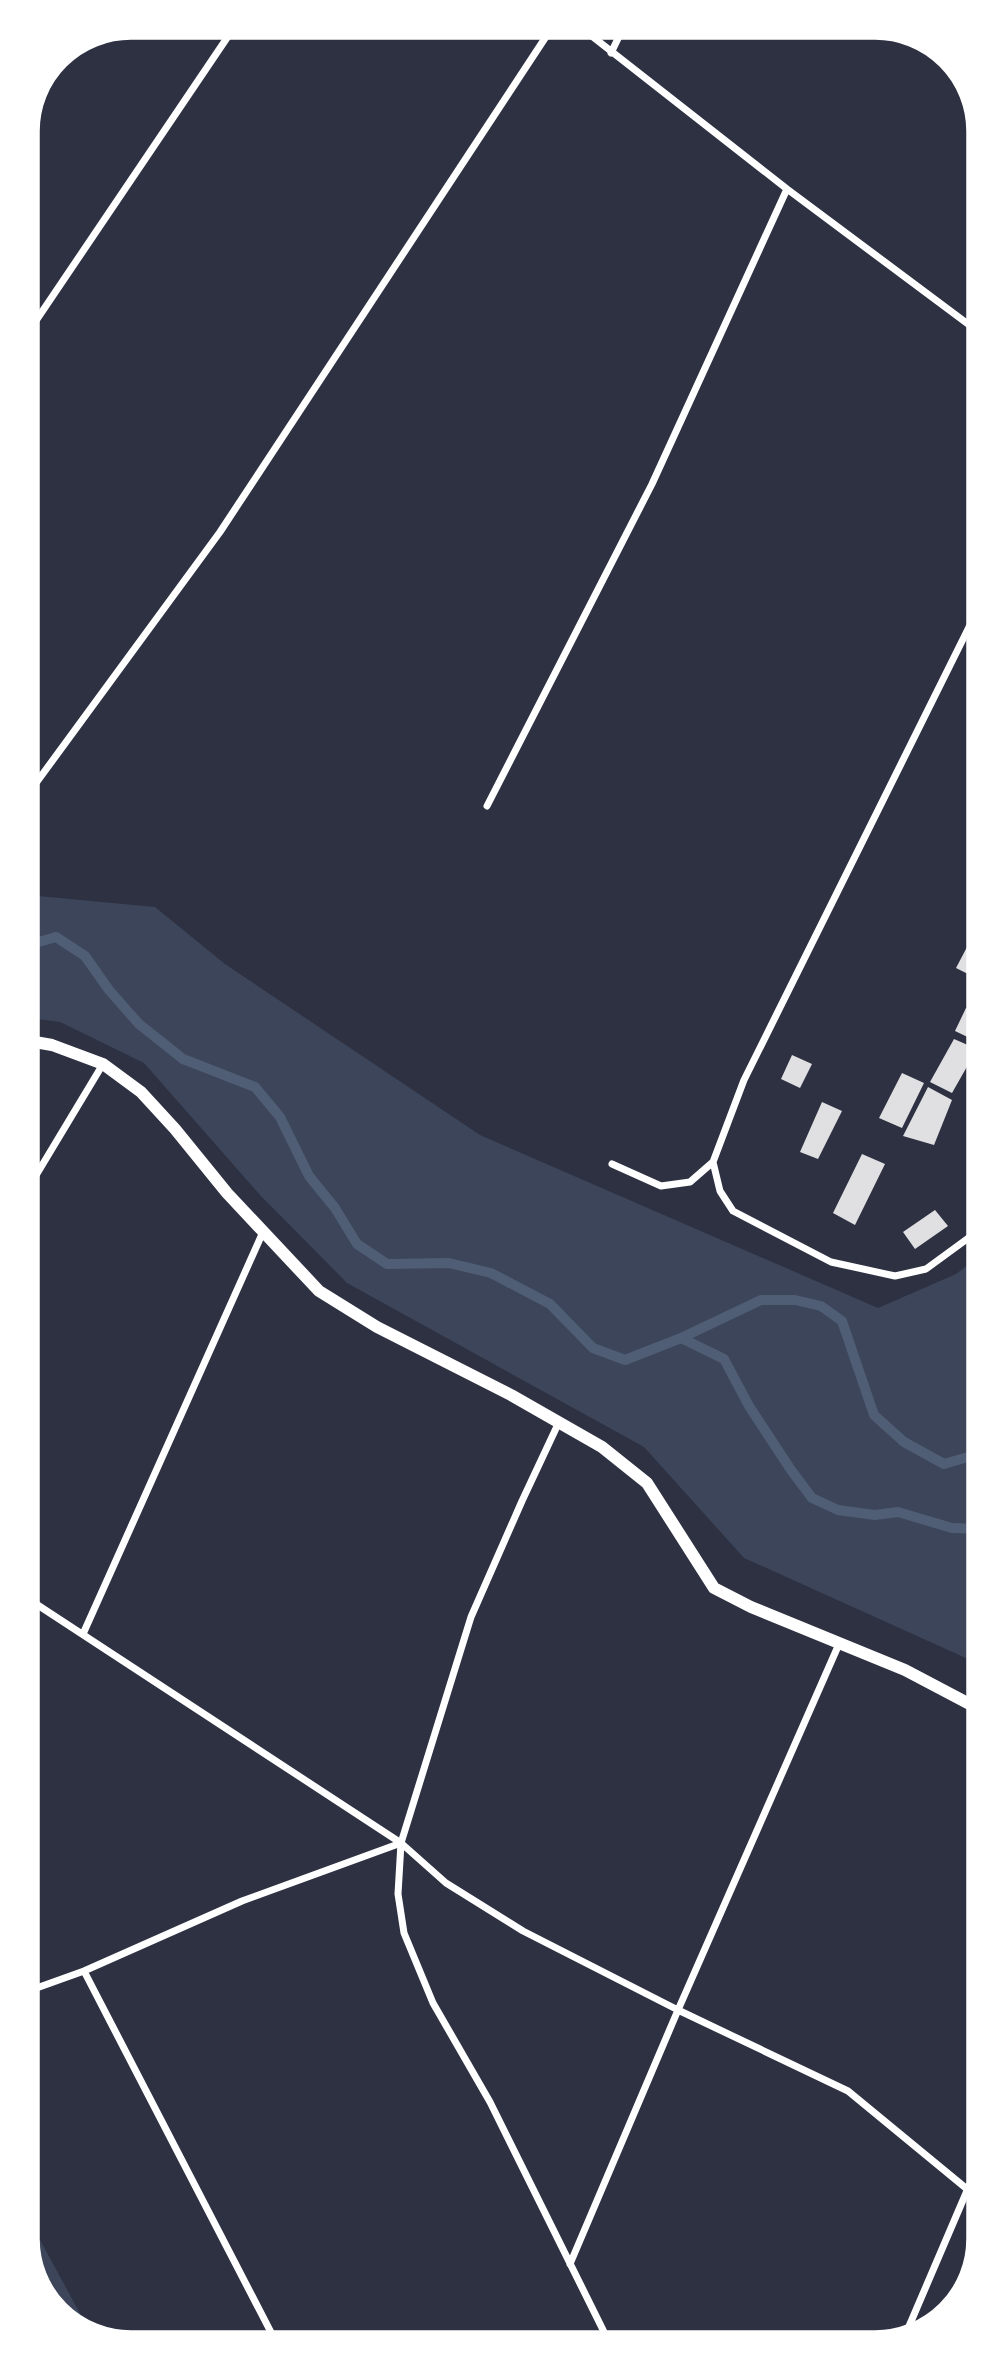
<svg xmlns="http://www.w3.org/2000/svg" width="1007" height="2370" viewBox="0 0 1007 2370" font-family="'DejaVu Sans',sans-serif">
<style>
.green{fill:#3c4559}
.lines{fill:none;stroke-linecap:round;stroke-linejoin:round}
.stream{stroke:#4f5d75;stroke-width:10}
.building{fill:#e0e0e3}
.minor{stroke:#fff;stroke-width:7}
.tertiary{stroke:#fff;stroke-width:12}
.rim{fill:none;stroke:#fff;stroke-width:3.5}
</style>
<rect width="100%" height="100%" fill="#2d3142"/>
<path class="green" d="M28,895L155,907L225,964L480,1135L878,1308L956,1274L978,1257L979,1664L744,1558L644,1447L347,1283L260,1195L144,1063L60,1022L29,1018Z
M32,2225L89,2330L67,2322L32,2272Z"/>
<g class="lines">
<path class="stream" d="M28,945L56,937L85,956L109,990L139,1024L183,1059L255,1087L280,1117L309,1176L335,1208L357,1244L387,1264L449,1263L491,1273L550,1304L593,1348L625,1360L681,1338L761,1300H795L821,1306L842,1321L874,1415L904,1442L944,1464L968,1457L979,1448
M681,1338L724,1359L749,1406L791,1470L812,1498L838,1510L875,1515L898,1512L952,1528L979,1529"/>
</g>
<path class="building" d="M977,928V936L978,979L956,968Z
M966,1008L978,1013V1042L955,1031Z
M954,1039L977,1049L952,1093L930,1082Z
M792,1055L812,1064L800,1088L781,1079Z
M902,1073L924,1083L902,1128L879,1118Z
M928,1087L952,1100L934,1145L903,1136Z
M822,1102L842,1111L818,1159L800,1152Z
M862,1154L885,1164L855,1225L833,1213Z
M935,1210L948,1226L915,1249L903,1232Z"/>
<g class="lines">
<path class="minor" d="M579,26L787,189L976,330
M611,53L624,26
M27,334L235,26
M977,611L744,1080L713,1162L720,1191L733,1211L831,1262L895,1276L926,1269L978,1231
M28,794L220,532L553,26
M487,806L652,484L787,189
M612,1164L661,1186L690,1182L713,1162
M29,1187L103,1064
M559,1422L522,1501L471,1617L401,1843L398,1894L404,1933L433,2003L490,2102L608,2340
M30,1600L401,1843L446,1883L523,1931L678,2010L848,2091L967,2189L981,2194
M83,1634L263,1232
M84,1971L276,2342
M31,1990L84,1971L242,1901L401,1843
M570,2264L678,2010L839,1644
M904,2338L981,2158"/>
<path class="tertiary" d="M29,1041L52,1045L103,1064L141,1092L175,1129L227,1193L319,1291L377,1327L511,1395L602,1447L647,1483L714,1588L751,1607L905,1670L979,1709"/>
</g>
<path d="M0 0H1007V2370H0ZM131 38H875A93 93 0 0 1 968 131V2239A93 93 0 0 1 875 2332H131A93 93 0 0 1 38 2239V131A93 93 0 0 1 131 38Z" fill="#fff" fill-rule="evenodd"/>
<path class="rim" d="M131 38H875A93 93 0 0 1 968 131V2239A93 93 0 0 1 875 2332H131A93 93 0 0 1 38 2239V131A93 93 0 0 1 131 38Z"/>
</svg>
